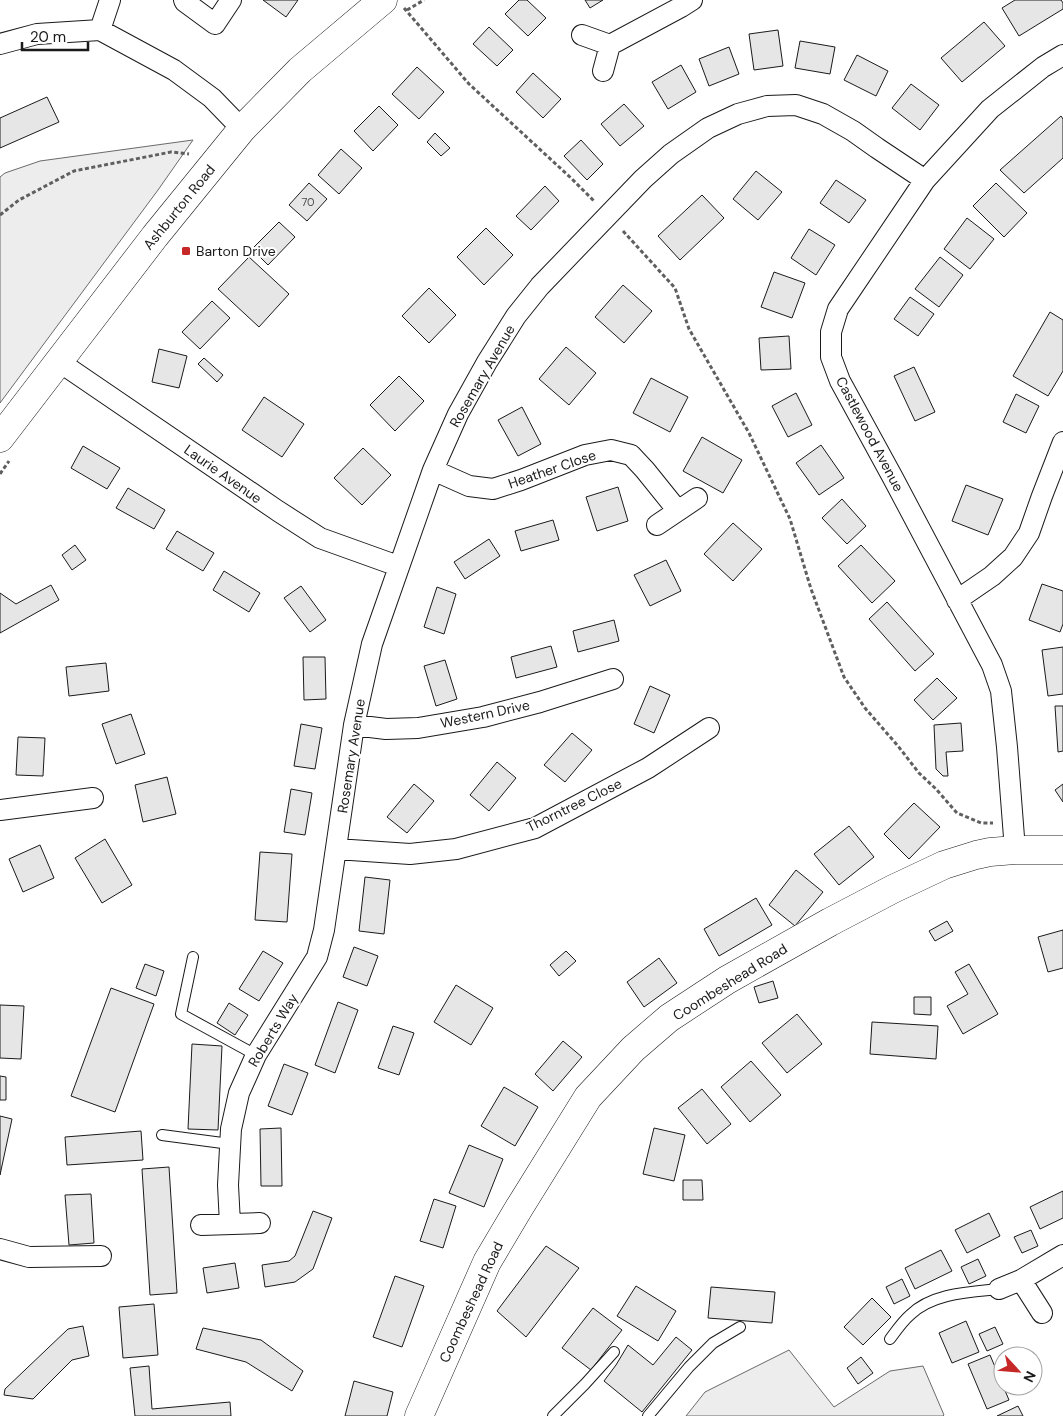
<svg xmlns="http://www.w3.org/2000/svg" width="1063" height="1416" viewBox="0 0 1063 1416" font-family="'DM Sans',sans-serif">
<style>
.green{fill:#ededed;stroke:#6a6a6a}
.building{fill:#e6e6e6;stroke:#1a1a1a}
.lines{fill:none;stroke-linecap:round;stroke-linejoin:round}
.lane-casing{stroke:#1a1a1a;stroke-width:12}
.street-casing{stroke:#1a1a1a;stroke-width:22}
.secondary-casing{stroke:#1a1a1a;stroke-width:29}
.primary-casing{stroke:#1a1a1a;stroke-width:29}
.path{stroke:#5f5f5f;stroke-width:3;stroke-dasharray:4 2.5;stroke-linecap:butt}
.lane{stroke:#fff;stroke-width:10}
.street{stroke:#fff;stroke-width:20}
.secondary{stroke:#fff;stroke-width:28}
.primary{stroke:#fff;stroke-width:28}
.poi-dot{fill:#c62828;stroke:#fff;stroke-width:2}
.labels{text-anchor:middle;stroke-width:4;stroke-linejoin:round;paint-order:stroke}
.number-label{font-size:11px;fill:#4d4d4d}
.street-label{font-size:14px;fill:#1a1a1a;stroke:#fff}
.poi-label{font-size:14px;fill:#1a1a1a;stroke:#fff;text-anchor:start}
</style>
<rect width="100%" height="100%" fill="#fff"/>
<path class="green" d="M193,140L158,190L0,403V177L5,173L40,161Z
M789,1350L834,1407L890,1371L923,1366L944,1415L943,1416H686L705,1392Z"/>
<path class="building" d="M263,0H298L286,17Z
M519,0H527L546,18L528,36L505,14Z
M585,0H603L590,8Z
M1015,0H1061L1063,3V9L1019,36L1002,8Z
M984,22L1005,46L962,82L941,58Z
M489,27L513,50L497,66L473,44Z
M778,30L783,66L754,70L749,34Z
M800,41L835,47L830,74L795,68Z
M729,47L739,74L709,86L699,59Z
M857,55L888,71L876,96L844,80Z
M681,65L696,92L668,109L652,82Z
M417,67L444,92L419,119L392,94Z
M533,73L561,99L543,118L516,92Z
M911,84L939,105L920,130L892,108Z
M47,97L59,122L0,148V118Z
M624,104L644,126L620,146L601,124Z
M379,106L398,125L373,151L354,131Z
M1061,116L1063,119V158L1024,193L1000,170Z
M435,133L450,148L441,156L427,142Z
M581,140L603,164L587,180L564,156Z
M341,149L362,168L339,194L318,175Z
M756,171L782,192L758,220L733,199Z
M836,180L866,200L849,223L820,203Z
M309,183L327,199L307,221L289,205Z
M996,183L1027,213L1004,237L973,206Z
M545,186L559,201L531,230L516,216Z
M702,195L724,218L680,260L658,236Z
M967,218L994,239L970,269L944,249Z
M279,222L295,237L268,265L252,249Z
M486,228L513,255L484,285L457,257Z
M809,229L835,245L816,275L791,258Z
M249,257L289,294L259,327L218,289Z
M940,257L963,275L939,307L915,289Z
M774,272L805,283L792,318L761,307Z
M623,285L652,311L624,343L595,317Z
M429,288L456,315L429,343L402,316Z
M910,297L934,314L918,336L894,319Z
M212,301L230,318L200,349L182,332Z
M1050,312L1063,320V371L1048,396L1013,376Z
M789,336L791,369L761,370L759,338Z
M566,347L596,373L569,405L539,379Z
M159,349L187,356L179,388L152,382Z
M204,358L223,375L217,382L198,364Z
M914,367L935,412L915,421L894,376Z
M399,376L424,401L395,431L370,405Z
M651,378L688,397L670,432L633,413Z
M796,393L812,425L788,437L772,406Z
M1016,394L1039,406L1026,433L1003,422Z
M264,397L304,424L282,457L242,430Z
M522,407L541,444L518,456L498,420Z
M702,437L742,460L723,493L683,471Z
M821,445L844,478L819,495L796,463Z
M83,446L120,468L107,489L71,468Z
M363,448L391,475L362,505L334,478Z
M966,485L1003,499L988,535L952,521Z
M618,487L628,521L597,531L586,497Z
M128,488L165,510L154,529L116,508Z
M842,499L866,526L847,544L822,518Z
M553,520L559,540L521,551L515,531Z
M733,523L762,549L733,581L704,554Z
M177,531L214,553L203,571L166,549Z
M489,539L500,556L465,579L454,562Z
M75,545L86,560L72,570L62,555Z
M861,545L895,581L872,603L838,566Z
M666,560L681,591L650,606L634,575Z
M224,571L260,593L249,612L213,590Z
M1042,584L1063,591V624L1060,632L1029,620Z
M51,585L59,600L0,633V593L16,604Z
M301,586L326,620L310,632L284,598Z
M437,587L456,594L444,634L424,627Z
M887,602L934,654L915,671L869,619Z
M614,620L619,641L578,652L573,631Z
M551,646L557,667L516,678L511,657Z
M1063,647V694L1048,696L1042,650Z
M303,657H325L326,699L304,700Z
M445,660L457,699L436,706L424,666Z
M106,663L109,691L69,696L66,667Z
M937,678L957,698L933,720L914,700Z
M650,686L670,695L654,733L634,724Z
M1055,706H1063V751L1058,752Z
M131,714L145,754L116,764L102,724Z
M961,723L963,751L946,752L948,776H943L936,769L934,725Z
M301,724L322,728L315,769L294,766Z
M572,733L592,750L565,782L544,765Z
M18,737L45,738L43,776L16,775Z
M497,762L516,778L489,811L470,795Z
M167,777L176,814L143,822L135,785Z
M414,784L434,801L407,833L387,817Z
M1063,784V802L1055,790Z
M291,789L312,793L305,835L284,832Z
M914,803L940,827L909,859L884,834Z
M849,826L874,857L839,885L814,854Z
M105,839L132,885L102,903L75,858Z
M40,845L54,878L23,892L9,859Z
M260,852L292,854L287,922L255,920Z
M796,870L823,892L795,926L769,905Z
M365,877L390,880L384,934L359,931Z
M756,898L772,925L719,956L704,929Z
M947,921L953,931L935,941L929,931Z
M1063,930V968L1048,972L1038,937Z
M354,947L378,956L367,986L343,977Z
M263,951L283,963L259,1001L239,989Z
M566,951L576,961L559,976L550,965Z
M659,958L677,983L644,1007L627,982Z
M145,964L164,971L156,996L136,988Z
M969,964L998,1014L963,1034L947,1006L968,994L955,972Z
M773,981L778,998L759,1003L754,987Z
M456,985L493,1008L471,1045L434,1022Z
M111,988L154,1004L115,1112L71,1096Z
M914,997H931V1015L914,1014Z
M338,1002L358,1010L335,1073L315,1065Z
M229,1003L248,1015L235,1035L217,1023Z
M0,1005L24,1006L21,1059L0,1058Z
M797,1014L822,1044L787,1073L762,1043Z
M872,1022L938,1026L936,1059L870,1054Z
M393,1026L414,1033L399,1075L378,1068Z
M563,1041L582,1057L553,1091L535,1074Z
M192,1044L222,1046L218,1130L188,1129Z
M751,1061L781,1095L750,1122L721,1087Z
M284,1064L308,1073L292,1115L268,1106Z
M0,1076L6,1077V1100H0Z
M504,1087L538,1107L515,1146L481,1126Z
M702,1089L731,1124L707,1144L678,1108Z
M0,1116L12,1119L0,1175Z
M281,1128L282,1186H261L260,1129Z
M654,1128L685,1135L674,1181L643,1174Z
M141,1131L143,1160L67,1165L65,1137Z
M469,1145L503,1159L484,1207L449,1193Z
M169,1167L177,1293L150,1295L142,1169Z
M683,1180H702L703,1200H683Z
M1063,1191V1218L1040,1229L1030,1207Z
M91,1194L94,1243L69,1245L65,1195Z
M434,1199L456,1206L443,1248L420,1241Z
M313,1211L332,1218L313,1269L295,1282L265,1287L262,1265L289,1261L295,1256Z
M989,1213L1000,1236L967,1253L955,1230Z
M1031,1230L1038,1246L1022,1253L1014,1237Z
M546,1246L579,1268L526,1337L497,1311Z
M941,1250L952,1271L915,1289L905,1268Z
M978,1259L986,1276L969,1284L961,1267Z
M235,1263L239,1288L207,1293L203,1268Z
M395,1276L424,1286L402,1347L373,1337Z
M902,1279L910,1296L894,1304L886,1287Z
M636,1286L676,1311L658,1341L617,1316Z
M711,1287L775,1292L772,1323L708,1318Z
M872,1298L891,1317L863,1345L844,1327Z
M154,1304L158,1355L123,1358L119,1307Z
M593,1308L622,1330L591,1370L562,1348Z
M966,1321L979,1352L952,1363L939,1333Z
M83,1326L89,1356L72,1360L33,1399L4,1395L5,1389L68,1329Z
M995,1327L1003,1344L987,1351L979,1334Z
M203,1328L261,1340L303,1371L292,1391L246,1362L196,1349Z
M676,1337L692,1350L642,1412L604,1381L616,1365L628,1345L653,1365Z
M990,1355L1009,1400L987,1409L968,1364Z
M861,1357L873,1373L858,1384L847,1368Z
M149,1366L152,1409L230,1402L231,1416H135L130,1368Z
M354,1381L393,1392L387,1416H345Z
M1018,1406L1023,1416H997Z"/>
<g class="lines">
<g class="lane-casing">
<path id="lane" d="M193,957L181,1014L256,1055
M162,1135L230,1144
M890,1339C896,1331 902,1322 910,1315C932,1293 970,1292 999,1289
M553,1416L585,1384L614,1352
M648,1416L689,1367L713,1343L740,1327"/>
</g>
<g class="street-casing">
<path id="street" d="M184,0L185,2L215,24L231,0
M100,30L110,0
M582,35L610,45L603,71
M0,44L37,34L100,30L174,70L212,98L242,129
M610,45L681,7L692,0
M58,361L278,511L320,538L398,566
M433,470L469,486L493,489L521,480L585,455L611,450L631,455L645,470L678,511
M657,525L697,498
M957,600L992,576L1013,557L1029,533L1042,496L1063,442
M354,725L386,729L418,728L483,717L540,702L613,679
M0,810L93,798
M336,849L410,854L456,849L535,828L648,768L709,728
M1015,850L1007,747L1001,691L992,665L893,478L840,381L831,357V332L838,309L925,180L990,109L1043,67L1063,55
M230,1224L228,1185L231,1129L239,1093L256,1055L317,957L324,930L354,725L372,644L433,470L458,414L487,362L516,316L540,286L643,179L671,154L708,128L738,114L767,106L796,105L823,114L853,131L877,148L925,180
M201,1225L260,1223
M0,1249L29,1257L101,1256
M1021,1280L1042,1313
M999,1289L1021,1280L1063,1255"/>
</g>
<g class="secondary-casing">
<path id="secondary" d="M419,1416L487,1262L519,1208L588,1097L633,1049L669,1018L727,980L830,922L893,889L944,865L976,855L990,852L1015,850H1063"/>
</g>
<g class="primary-casing">
<path id="primary" d="M0,438L155,236L242,129L300,70L383,0"/>
</g>
<path class="path" d="M404,8L469,84L571,178L594,201
M407,10L424,0
M0,215L19,200L74,171L171,152L189,154
M623,231L675,288L689,329L749,433L790,519L811,589L844,677L865,708L898,746L919,773L936,789L957,813L981,823H993
M0,474L9,461"/>
<use href="#lane" class="lane"/>
<use href="#street" class="street"/>
<use href="#secondary" class="secondary"/>
<use href="#primary" class="primary"/>
</g>
<rect class="poi-dot" x="181" y="246" width="10" height="10" rx="2.5"/>
<g class="labels">
<g class="number-label">
<text x="308" y="206">70</text>
</g>
<g class="street-label">
<text transform="translate(179 207) rotate(-51)" y="5">Ashburton Road</text>
<text transform="translate(482 376) rotate(-60)" y="5">Rosemary Avenue</text>
<text transform="translate(870 434) rotate(62)" y="5">Castlewood Avenue</text>
<text transform="translate(552 469) rotate(-19)" y="5">Heather Close</text>
<text transform="translate(223 474) rotate(35)" y="5">Laurie Avenue</text>
<text transform="translate(485 714) rotate(-12)" y="5">Western Drive</text>
<text transform="translate(351 756) rotate(-81)" y="5">Rosemary Avenue</text>
<text transform="translate(574 805) rotate(-26)" y="5">Thorntree Close</text>
<text transform="translate(730 982) rotate(-32)" y="5">Coombeshead Road</text>
<text transform="translate(273 1030) rotate(-59)" y="5">Roberts Way</text>
<text transform="translate(471 1302) rotate(-65)" y="5">Coombeshead Road</text>
</g>
<g class="poi-label">
<text x="196" y="256">Barton Drive</text>
</g>
</g>
<g transform="translate(1018 1371) rotate(116)"><circle r="24" fill="#ffffff" stroke="#a3a3a3"/>
<path d="M0-4L9 19L0 12L-9 19Z" fill="#c62828"/>
<text y="-8" font-size="14" font-weight="bold" text-anchor="middle" fill="#1a1a1a">N</text>
</g>
<path d="M22 42v8h66v-8" fill="none" stroke="#1a1a1a" stroke-width="2.5"/>
<text x="30" y="42" font-size="15" fill="#1a1a1a" stroke="#ffffff" stroke-width="4" paint-order="stroke">20 m</text>
</svg>
